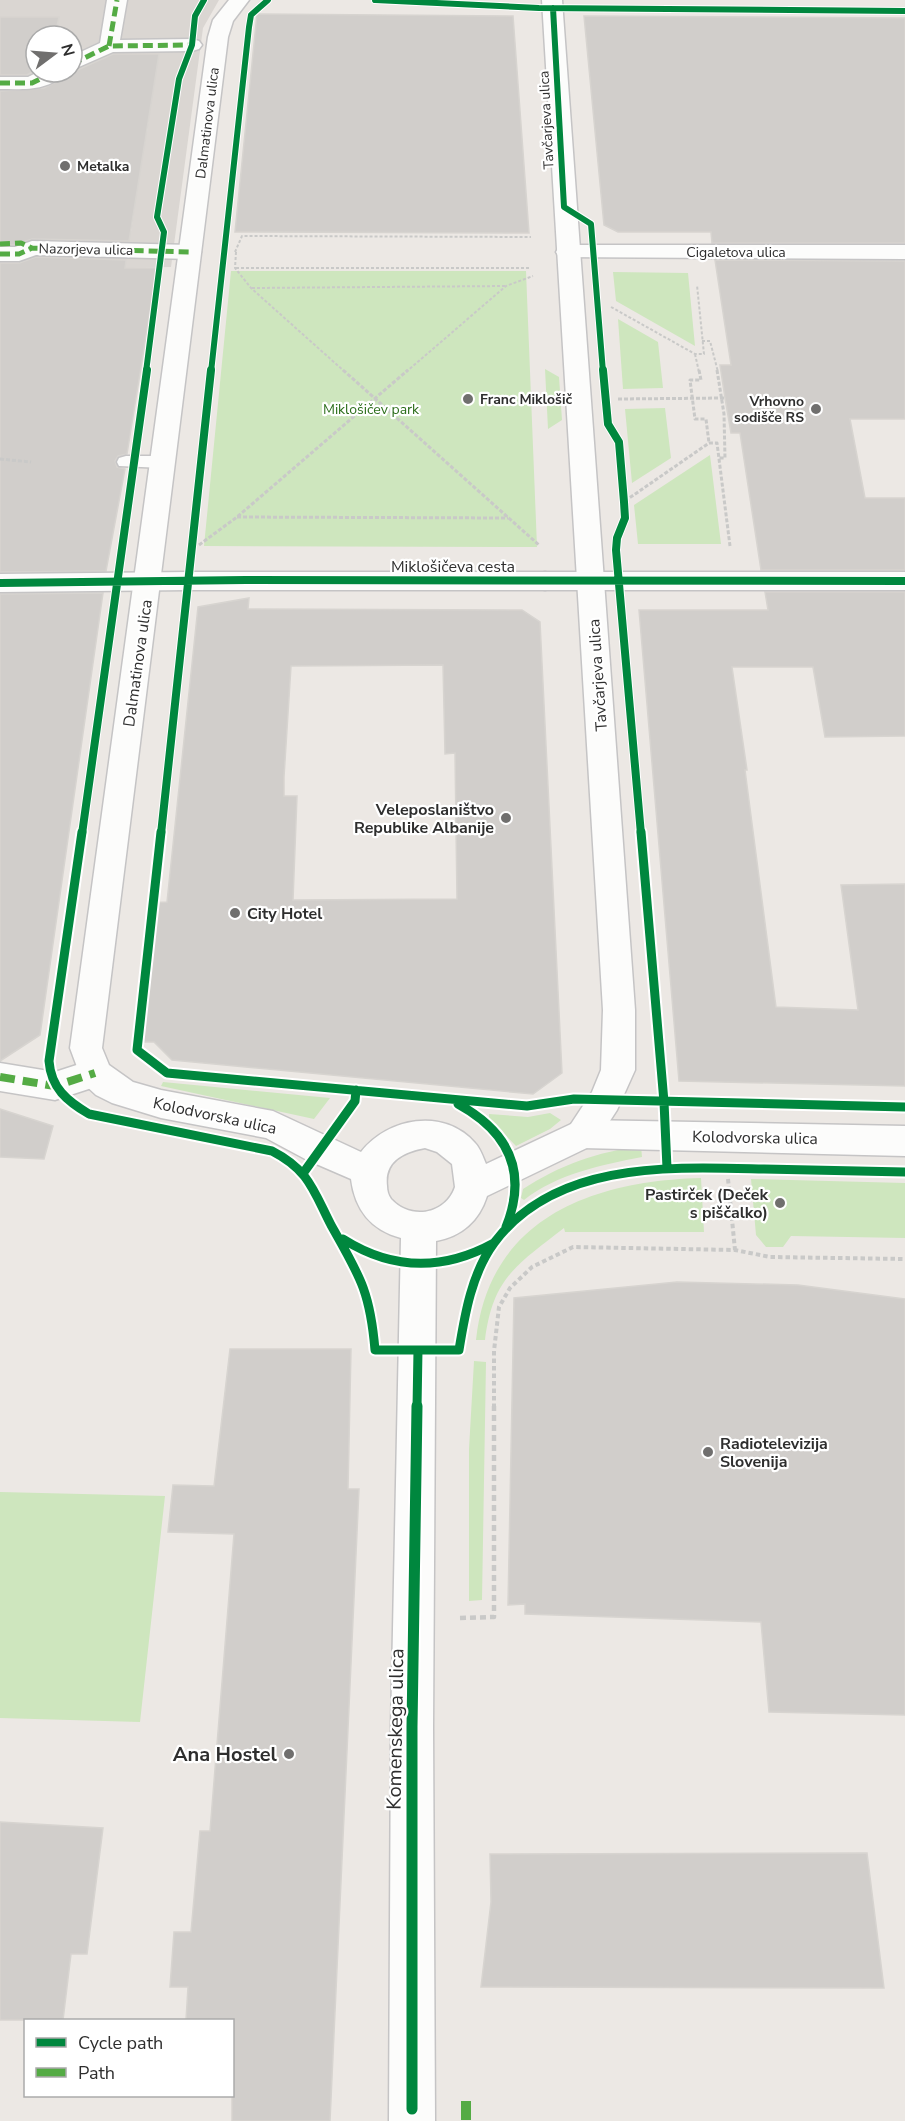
<svg xmlns="http://www.w3.org/2000/svg" width="905" height="2121" viewBox="0 0 905 2121" font-family="'Nunito Sans',sans-serif">
<style>
.green{fill:#cee6be}
.plaza{fill:#dad6d2}
.building{fill:#d1cecb;stroke:#d7d4d0;stroke-width:1.5;fill-rule:evenodd}
.lines{fill:none;stroke-linecap:round;stroke-linejoin:round}
.service-casing{stroke:#c5c4c5;stroke-width:3}
.pedestrian-casing{stroke:#c5c4c5;stroke-width:3}
.minor-casing{stroke:#c5c4c5;stroke-width:3}
.secondary-casing{stroke:#c5c4c5;stroke-width:3}
.path-far3{stroke:#c9c9c8;stroke-width:2;stroke-dasharray:3 2;stroke-linecap:butt}
.path-far2{stroke:#c9c9c8;stroke-width:3;stroke-dasharray:4 2;stroke-linecap:butt}
.path-far1{stroke:#c9c9c8;stroke-width:4;stroke-dasharray:4.5 3;stroke-linecap:butt}
.path{stroke:#c9c9c8;stroke-width:4.5;stroke-dasharray:6 4;stroke-linecap:butt}
.service{fill:#fcfcfb;fill-rule:evenodd}
.pedestrian{fill:#fcfcfb;fill-rule:evenodd}
.minor{fill:#fcfcfb;fill-rule:evenodd}
.secondary{fill:#fcfcfb;fill-rule:evenodd}
.quiet-far2{stroke:#54ab44;stroke-width:5;stroke-dasharray:10 5;stroke-linecap:butt}
.quiet-far1{stroke:#54ab44;stroke-width:8;stroke-dasharray:15 8;stroke-linecap:butt}
.quiet{stroke:#54ab44;stroke-width:10;stroke-dasharray:19 10;stroke-linecap:butt}
.cycleway-far3-casing{stroke:#fff;stroke-width:8}
.cycleway-far2-casing{stroke:#fff;stroke-width:10}
.cycleway-far1-casing{stroke:#fff;stroke-width:13}
.cycleway-casing{stroke:#fff;stroke-width:15}
.cycleway-far3{stroke:#00873e;stroke-width:6}
.cycleway-far2{stroke:#00873e;stroke-width:8}
.cycleway-far1{stroke:#00873e;stroke-width:9}
.cycleway{stroke:#00873e;stroke-width:11}
.poi-dot{fill:#706f6e;stroke:#fff;stroke-width:2}
.labels{text-anchor:middle;stroke-width:4.5;stroke-linejoin:round;paint-order:stroke}
.far-street-label{font-size:14px;fill:#2e2e2e;stroke:#fff}
.far-poi-label{font-size:14px;font-weight:bold;fill:#2e2e2e;stroke:#fff;text-anchor:start}
.far-park-label{font-size:14px;fill:#2c6e1b;stroke:#fff}
.street-label{font-size:16px;fill:#2e2e2e;stroke:#fff}
.poi-label{font-size:16px;font-weight:bold;fill:#2e2e2e;stroke:#fff;text-anchor:end}
.near-street-label{font-size:20px;fill:#2e2e2e;stroke:#fff}
.near-poi-label{font-size:20px;font-weight:bold;fill:#2e2e2e;stroke:#fff;text-anchor:end}
</style>
<rect width="100%" height="100%" fill="#ece8e4"/>
<path class="green" d="M231,271H526L537,547L204,546Z
M613,272L688,273L695,346L616,301Z
M618,319L658,342L663,388L623,389Z
M545,369L559,377L562,420L548,429Z
M665,408L671,458L632,483L625,409Z
M710,455L721,544H638L634,505Z
M163,1082L330,1098L314,1119L161,1086Z
M550,1113L561,1120L550,1129L516,1146L489,1118V1114L528,1117Z
M641,1146L642,1157C601,1165 557,1174 524,1200L521,1198L523,1189C560,1165 597,1152 641,1146Z
M701,1178L704,1232H565L564,1228C517,1265 493,1277 485,1340H476C489,1218 592,1181 701,1178Z
M751,1179L905,1183V1238L791,1236L783,1247H766L756,1235Z
M474,1361L486,1362L482,1600L469,1601V1449Z
M0,1492L165,1496L140,1722L0,1718Z"/>
<path class="plaza" d="M0,0H219L203,28L171,267L66,269L67,261L0,262V241L33,238L47,241L115,240L122,232H131L135,205L130,201L138,135L147,132L152,95L0,94V71L36,61V72H72V36H55L58,17H0Z"/>
<path class="building" d="M257,14L513,16L529,233L235,232Z
M584,16L905,18V243H712L711,232H618L604,225Z
M0,17H59L55,36H36V70L27,75H0Z
M113,54H159L129,241L32,239L15,245H0V91L44,88L60,80L66,72H73Z
M36,257L126,260L125,268H157L127,454L118,456L115,461L117,467L125,469L106,571L0,572V263H19Z
M715,260L905,261V419H850L865,498H905V570H761L740,433H731L725,398L720,365H731Z
M765,592H905V736L825,737L813,667H732L747,770H745L776,1007L858,1010L841,885L905,884V1086L679,1081L639,610H768Z
M103,593L40,1035L0,1061V594Z
M249,598L248,609L522,610L540,622L562,1073L533,1094L172,1060L154,1042H133L148,903L167,902L198,607ZM443,665L445,754L455,753L457,899L293,900L297,796H284V777L291,666Z
M0,1109L53,1126L44,1159L0,1157Z
M677,1282L798,1285L905,1299V1715L769,1712L761,1622L525,1614V1604L508,1605L514,1298Z
M230,1349H351L348,1489H359L330,2121H232V2020H186L188,1987H170L174,1932H191L200,1831H210L234,1534L168,1532L173,1485L214,1486Z
M0,1822L103,1828L87,1954H71L63,2020H0Z
M867,1853L884,1988L481,1987L491,1902L490,1854Z"/>
<g class="lines">
<g class="service-casing">
<path id="service" d="M126,456H163L172,462L163,468L119,466L117,462L119,458Z"/>
</g>
<g class="pedestrian-casing">
<path id="pedestrian" d="M107,0H127L120,40L192,39L199,41L202,45L199,49L192,51L113,52L72,70V56L100,43Z
M38,72H64C51,92 21,89 0,89V77H28Z
M32,241L190,245L198,247L201,252L198,257L190,259L36,255L19,261H0V247H15Z
M188,572H545L555,575L558,581L555,587L545,590H188L178,587L175,581L178,575Z
M95,1059L107,1063L112,1073L107,1083L55,1100L0,1091V1063L55,1072Z"/>
</g>
<g class="minor-casing">
<path id="minor" d="M567,245H905V259L559,257L556,252L559,247Z
M188,572L198,575L201,581L198,587L188,590L0,592V574Z
M545,572H905V590H545L535,587L532,581L535,575Z
M583,1120L905,1126V1156L583,1148L571,1144L566,1134L571,1124Z"/>
</g>
<g class="secondary-casing">
<path id="secondary" d="M229,0H249L233,21L228,37L102,1048L109,1065L133,1082L161,1090L273,1111L361,1152C387,1118 444,1107 475,1143C480,1148 483,1157 486,1164L571,1124L592,1092L601,1070L603,1010L542,0H562L635,1010V1070L617,1110L595,1144L487,1196C479,1221 462,1236 436,1241L433,1727L435,2121H389L391,1727L401,1238C371,1230 355,1210 351,1179L307,1160L266,1138L161,1118L112,1103L96,1095L83,1083L70,1048L208,37L213,20ZM425,1148L437,1152L452,1164L455,1187C446,1214 411,1221 391,1199C388,1195 387,1190 387,1186C384,1161 404,1152 425,1148Z"/>
</g>
<path class="path-far3" d="M235,252L242,236L531,237
M236,252L235,268L251,288L345,372
M236,268H531
M252,288L506,286
M611,307L695,354H704L697,285
M702,341H710L718,372
M695,354L699,372
M406,372L506,286L533,276"/>
<path class="path-far2" d="M343,370L539,545
M699,370L701,380H690L695,419H706L709,443
M717,370L724,414L725,458H718
M618,399L725,398
M0,459L31,462
M625,501L709,443H717L730,546
M237,517L508,518
M199,545L237,517L408,370"/>
<path class="path-far1" d="M728,1179L735,1250
M494,1408V1351L499,1307L510,1288L532,1267L573,1247L735,1250L770,1257L905,1259"/>
<path class="path" d="M460,1618L494,1617V1406"/>
<use href="#service" class="service"/>
<use href="#pedestrian" class="pedestrian"/>
<use href="#minor" class="minor"/>
<use href="#secondary" class="secondary"/>
<path class="quiet-far2" d="M109,46L117,0
M72,64L109,46L192,45
M0,83H32L54,72
M0,244L21,243L32,248
M0,254H19L32,248L190,252"/>
<path class="quiet-far1" d="M0,1077L55,1086L95,1073"/>
<path class="quiet" d="M466,2101V2121"/>
<g class="cycleway-far3-casing">
<path id="cycleway-far3" d="M375,0L539,8L905,11
M553,8L564,207L591,224L603,372
M146,372L164,232L157,217L179,79L192,45L195,16L204,0
M211,372L249,27L251,15L268,0"/>
</g>
<g class="cycleway-far2-casing">
<path id="cycleway-far2" d="M603,370L608,424L619,442L624,502L625,518L617,538L616,550L641,834
M0,583L246,580L905,581
M82,834L147,370
M161,834L211,370"/>
</g>
<g class="cycleway-far1-casing">
<path id="cycleway-far1" d="M82,832L49,1061C51,1088 67,1101 89,1114L272,1151C309,1170 313,1190 331,1225C359,1275 370,1290 375,1350H459C465,1313 472,1273 494,1243C556,1160 673,1167 764,1169C811,1170 858,1171 905,1172
M161,832L137,1050L167,1073L527,1106L574,1099L905,1107
M641,832L664,1102L667,1168
M458,1104C509,1132 528,1172 506,1227
M304,1172L355,1101L356,1090
M343,1239C392,1270 443,1271 494,1243
M417,1408L418,1350"/>
</g>
<g class="cycleway-casing">
<path id="cycleway" d="M412,2109V1727L417,1406"/>
</g>
<use href="#cycleway-far3" class="cycleway-far3"/>
<use href="#cycleway-far2" class="cycleway-far2"/>
<use href="#cycleway-far1" class="cycleway-far1"/>
<use href="#cycleway" class="cycleway"/>
</g>
<g class="poi-dot">
<circle cx="65" cy="166" r="6"/>
<circle cx="468" cy="399" r="6"/>
<circle cx="816" cy="409" r="6"/>
<circle cx="506" cy="818" r="6"/>
<circle cx="235" cy="913" r="6"/>
<circle cx="780" cy="1203" r="6"/>
<circle cx="708" cy="1452" r="6"/>
<circle cx="289" cy="1754" r="6"/>
</g>
<g class="labels">
<g class="far-street-label">
<text transform="translate(546 120) rotate(-93)" y="5">Tavčarjeva ulica</text>
<text transform="translate(207 123) rotate(-83)" y="5">Dalmatinova ulica</text>
<text transform="translate(86 249) rotate(1)" y="5">Nazorjeva ulica</text>
<text x="736" y="257">Cigaletova ulica</text>
</g>
<g class="far-poi-label">
<text x="77" y="171">Metalka</text>
<text x="480" y="404">Franc Miklošič</text>
<text x="804" y="406" text-anchor="end">Vrhovno<tspan x="804" dy="16">sodišče RS</tspan></text>
</g>
<g class="far-park-label">
<text x="371" y="414">Miklošičev park</text>
</g>
<g class="street-label">
<text x="453" y="572">Miklošičeva cesta</text>
<text transform="translate(137 663) rotate(-82)" y="6">Dalmatinova ulica</text>
<text transform="translate(597 675) rotate(-94)" y="6">Tavčarjeva ulica</text>
<text transform="translate(215 1115) rotate(12)" y="6">Kolodvorska ulica</text>
<text transform="translate(755 1137) rotate(1)" y="6">Kolodvorska ulica</text>
</g>
<g class="poi-label">
<text x="494" y="815">Veleposlaništvo<tspan x="494" dy="18">Republike Albanije</tspan></text>
<text x="247" y="919" text-anchor="start">City Hotel</text>
<text x="768" y="1200">Pastirček (Deček<tspan x="768" dy="18">s piščalko)</tspan></text>
<text x="720" y="1449" text-anchor="start">Radiotelevizija<tspan x="720" dy="18">Slovenija</tspan></text>
</g>
<g class="near-street-label">
<text transform="translate(395 1729) rotate(-89)" y="7">Komenskega ulica</text>
</g>
<g class="near-poi-label">
<text x="277" y="1761">Ana Hostel</text>
</g>
</g>
<rect x="24" y="2019" width="210" height="78" fill="#ffffff" stroke="#ababab" stroke-width="1.5"/>
<rect x="36" y="2038" width="30" height="9" fill="#00873e" stroke="#ababab" stroke-width="1.5"/>
<text x="78" y="2049" font-size="18" fill="#2e2e2e">Cycle path</text>
<rect x="36" y="2068" width="30" height="9" fill="#54ab44" stroke="#ababab" stroke-width="1.5"/>
<text x="78" y="2079" font-size="18" fill="#2e2e2e">Path</text>
<g transform="translate(54 54) rotate(74)"><circle r="28" fill="#ffffff" stroke="#ababab" stroke-width="1.5"/>
<path d="M0-4.5L10 22L0 15L-10 22Z" fill="#706f6e"/>
<text y="-9" font-size="16" font-weight="bold" text-anchor="middle" fill="#2e2e2e">N</text>
</g>
</svg>
